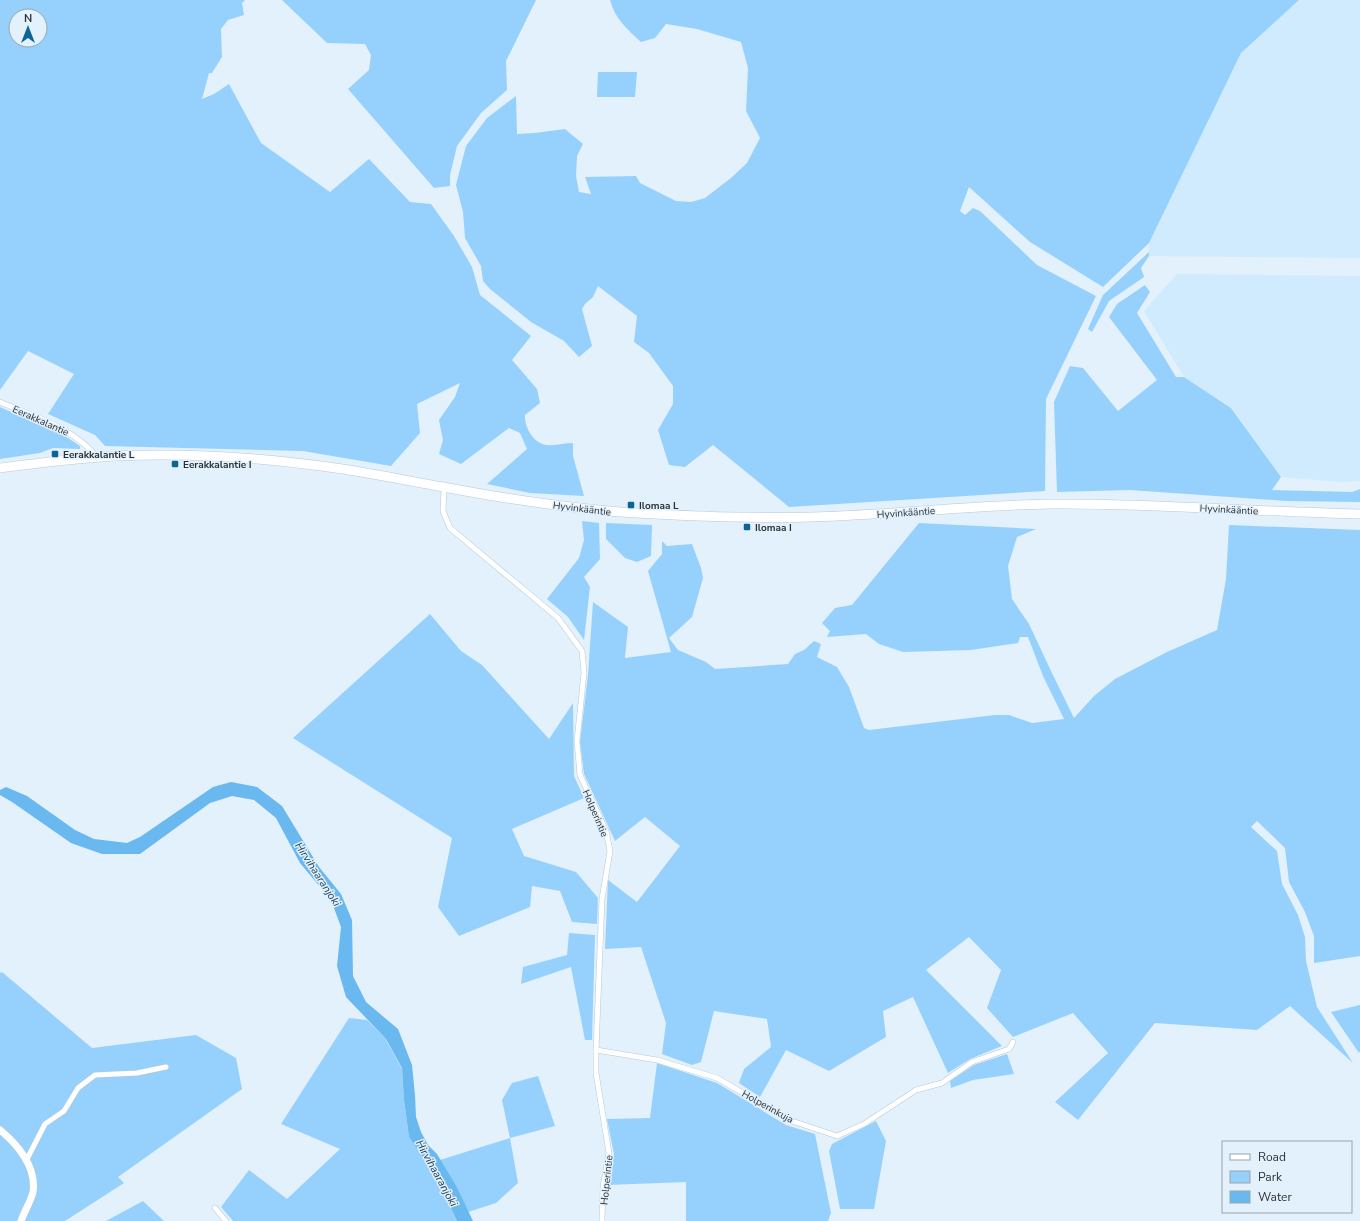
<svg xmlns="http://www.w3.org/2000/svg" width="1360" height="1221" viewBox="0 0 1360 1221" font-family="'Nunito Sans',sans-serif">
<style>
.built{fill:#d1ebfe}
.green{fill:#96d1fd;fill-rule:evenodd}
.water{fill:#69b8f0}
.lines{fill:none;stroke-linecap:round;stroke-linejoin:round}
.street-casing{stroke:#b7c9d7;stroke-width:6}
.secondary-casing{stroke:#b7c9d7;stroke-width:8}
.highway-casing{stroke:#b7c9d7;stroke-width:10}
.street{stroke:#fff;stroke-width:5}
.secondary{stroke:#fff;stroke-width:7}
.highway{stroke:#fff;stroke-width:9}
.poi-dot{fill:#0e6495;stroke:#e2f1fc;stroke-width:1.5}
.labels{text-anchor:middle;stroke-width:3;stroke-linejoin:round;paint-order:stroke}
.street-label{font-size:10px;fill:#2b3237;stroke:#e2f1fc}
.poi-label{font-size:10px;font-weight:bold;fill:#2b3237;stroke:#e2f1fc;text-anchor:start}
.water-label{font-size:11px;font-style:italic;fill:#1a3c54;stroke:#e2f1fc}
</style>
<rect width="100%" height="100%" fill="#e2f1fc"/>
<path class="built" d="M1299,0H1360V258L1149,256V243L1241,53Z
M1177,274L1360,276V481L1342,482L1281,477L1232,408L1184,377L1144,311Z"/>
<path class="green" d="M0,0H245L242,3L244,15L228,20L221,29L222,57L212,73H209L202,99L214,94L229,84L261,143L330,192L369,159L410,202L431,204L454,236L472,267L480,295L531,336L512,360L537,389L540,403L525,415C524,427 534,444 547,445C555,446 565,443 573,443V456L584,496L530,493L487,484L527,449L520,433L509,428L461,464L439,454L443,440L439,420L455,397L460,383L417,404L420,433L391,466L303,451L105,446L95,435L48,414L74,374L28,351L0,390ZM16,16H40V40H16Z
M282,0H536L506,61L507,90L481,113L457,146L450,175V186L434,188L348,89L369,70L371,55L365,44L327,43Z
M610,0H1299L1241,53L1149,243L1103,287L1030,242L969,187L960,211L965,215L973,208L980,211L1037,265L1096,296L1046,399L1045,491L789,507L713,445L685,467L669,465L658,430L673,404V386L649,353L634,342L637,316L598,286L593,297L585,304L582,309L592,346L579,357L564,341L531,322L490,289L483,281L481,266L465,238L463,212L456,185L466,146L487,118L516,96L517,134L535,133L565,129L583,144L577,156L576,176L579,192L591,194L585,177L636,176L640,183L676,201L691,202L705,198L731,178L747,163L760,138L746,111L748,68L741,42L697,29L666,24L655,38L641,42C627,29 615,19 610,0Z
M598,72H637L635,97H597Z
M1149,252V256L1141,268L1144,277L1109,301L1092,332L1088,329L1103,295Z
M1145,285L1150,292L1137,313L1176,377H1184L1231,408L1281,477L1272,490L1352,492L1360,489V502L1286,501L1130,490L1057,492L1054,402L1070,366L1083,368L1118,411L1157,380L1109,317L1117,304Z
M0,407L65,436L80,446V449L53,448L40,453L0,459Z
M582,521L599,523L600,559L584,577L590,587L584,640L568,617L547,599L579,558L584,540Z
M606,523L652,525L651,556L637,562L625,558L606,539Z
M919,523L1036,529L1017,537L1008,566L1012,599L1029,624L1051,671L1074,718L1094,696L1115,679L1167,652L1217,630L1226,579L1229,525L1360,530V956L1314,963V936L1305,912L1289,882L1285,848L1257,821L1251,827L1277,851L1282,884L1298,915L1305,937L1306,961L1317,1007L1353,1063L1290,1006L1257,1030L1155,1023L1078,1120L1055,1102L1108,1053L1073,1013L1013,1037L987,1008L1001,970L969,937L926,970L1002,1046L970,1059L948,1073L913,997L883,1011L886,1037L829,1071L786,1050L760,1097L739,1083L744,1069L771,1047L767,1019L714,1011L701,1062L692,1065L662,1054L666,1023L641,947L605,949L608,880L637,902L680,846L645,817L615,841L584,774L580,742L588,675L593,602L628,627L625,658L671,652L648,571L662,554V541L667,546L692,544L701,568L703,578L692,617L669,638L678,650L706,662L715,669L788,664L795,654L804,650L814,641L821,644L817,657L837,667L849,687L864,728L869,730L995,715H1009L1032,723L1064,719L1043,676L1028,637H1020L1018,643L971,650L903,652L879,644L866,634L827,637L830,631L822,623L835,608L852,605Z
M430,614L461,651L482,665L549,739L573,703L574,776L584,798L512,829L524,856L576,872L598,898L597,924L572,922L560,891L532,886L530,907L459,936L438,907L452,838L293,738Z
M569,933L595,935L592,1040H585L571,967L521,984L523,967L567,955Z
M2,972L92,1048L196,1035L236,1058L242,1089L118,1177L124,1183L65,1221H0V973Z
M1360,1005V1051L1359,1053L1331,1012Z
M349,1018L367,1020L385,1038L402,1069L404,1100L409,1137L437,1178L457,1221H233L221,1207L249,1170L287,1199L340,1149L281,1124Z
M1007,1054L1014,1074L973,1080L951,1088L950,1081L974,1065Z
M657,1063L717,1083L786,1125L815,1134L831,1213L828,1221H686V1182L607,1185L614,1154L607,1119L650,1118Z
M538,1076L555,1126L510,1138L518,1183L496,1203L468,1212L457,1187L440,1160L510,1138L502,1100L512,1083Z
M876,1121L886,1141L874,1209H840L829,1151L832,1144Z
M143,1201L164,1221H106Z"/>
<path class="water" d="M231,782L257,787L282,806L319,867L341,894L352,920L353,976L366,1002L398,1029L412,1065L415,1095L416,1117L421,1132L428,1145L437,1154L457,1187L473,1221H457L437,1178L409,1137L404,1100L402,1068L386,1039L346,997L337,966L341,927L331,900L300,863L276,818L254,800L232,796L210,803L140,854H102L71,843L12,802L0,795V790L6,787L27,796L75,830L94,839L127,843L140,837L213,787Z"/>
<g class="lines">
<g class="street-casing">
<path id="street" d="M0,402C35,417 72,427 97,457
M444,487L443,511L450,528L558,618L582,651L584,673L577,741L580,775L606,831L610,851L602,899L596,1050V1073L609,1153L603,1187L602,1221
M596,1050L657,1060L717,1078L789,1120L837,1136L864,1124L916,1090L942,1083L972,1062L1009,1049L1013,1042
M26,1161L45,1124L64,1111L78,1088L95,1075L137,1073L166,1067
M215,1208L226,1221"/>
</g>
<g class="secondary-casing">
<path id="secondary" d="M0,1130C17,1144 37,1167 33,1192C31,1201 24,1212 21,1221"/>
</g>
<g class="highway-casing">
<path id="highway" d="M0,468C39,463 77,458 116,456C185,453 253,457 321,466C362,471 403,480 443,487C501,498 561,507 620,512C684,516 748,519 812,517C892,515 971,505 1051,504C1154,503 1257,512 1360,514"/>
</g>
<use href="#street" class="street"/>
<use href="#secondary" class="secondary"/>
<use href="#highway" class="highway"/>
</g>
<g class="poi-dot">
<rect x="51" y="450" width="8" height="8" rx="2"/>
<rect x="171" y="460" width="8" height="8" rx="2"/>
<rect x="627" y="501" width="8" height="8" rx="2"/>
<rect x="743" y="523" width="8" height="8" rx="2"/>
</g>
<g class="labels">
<g class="street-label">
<text transform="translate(41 420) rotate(24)" y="4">Eerakkalantie</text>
<text transform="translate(582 508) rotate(7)" y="4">Hyvinkääntie</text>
<text transform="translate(1229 509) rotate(3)" y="4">Hyvinkääntie</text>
<text transform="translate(906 512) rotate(-4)" y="4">Hyvinkääntie</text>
<text transform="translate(596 813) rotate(67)" y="4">Holperintie</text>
<text transform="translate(768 1106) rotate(29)" y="4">Holperinkuja</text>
<text transform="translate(606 1180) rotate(-84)" y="4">Holperintie</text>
</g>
<g class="poi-label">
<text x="63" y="458">Eerakkalantie L</text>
<text x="183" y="468">Eerakkalantie I</text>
<text x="639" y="509">Ilomaa L</text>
<text x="755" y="531">Ilomaa I</text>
</g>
<g class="water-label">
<text transform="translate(318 874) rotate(57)" y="4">Hirvihaaranjoki</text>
<text transform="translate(437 1173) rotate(61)" y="4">Hirvihaaranjoki</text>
</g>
</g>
<rect x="1222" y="1141" width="130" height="72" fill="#e2f1fc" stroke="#99a5ad"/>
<rect x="1230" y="1154" width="20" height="6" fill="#ffffff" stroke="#99a5ad"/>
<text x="1258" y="1161" font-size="12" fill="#2b3237">Road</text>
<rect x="1230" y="1171" width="20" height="12" fill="#96d1fd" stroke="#99a5ad"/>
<text x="1258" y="1181" font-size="12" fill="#2b3237">Park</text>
<rect x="1230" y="1191" width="20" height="12" fill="#69b8f0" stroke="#99a5ad"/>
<text x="1258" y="1201" font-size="12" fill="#2b3237">Water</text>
<g transform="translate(28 28)"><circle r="19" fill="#e2f1fc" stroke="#99a5ad"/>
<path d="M0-3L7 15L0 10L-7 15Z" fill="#0e6495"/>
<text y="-6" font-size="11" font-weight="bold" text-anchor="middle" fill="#2b3237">N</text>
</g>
</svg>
